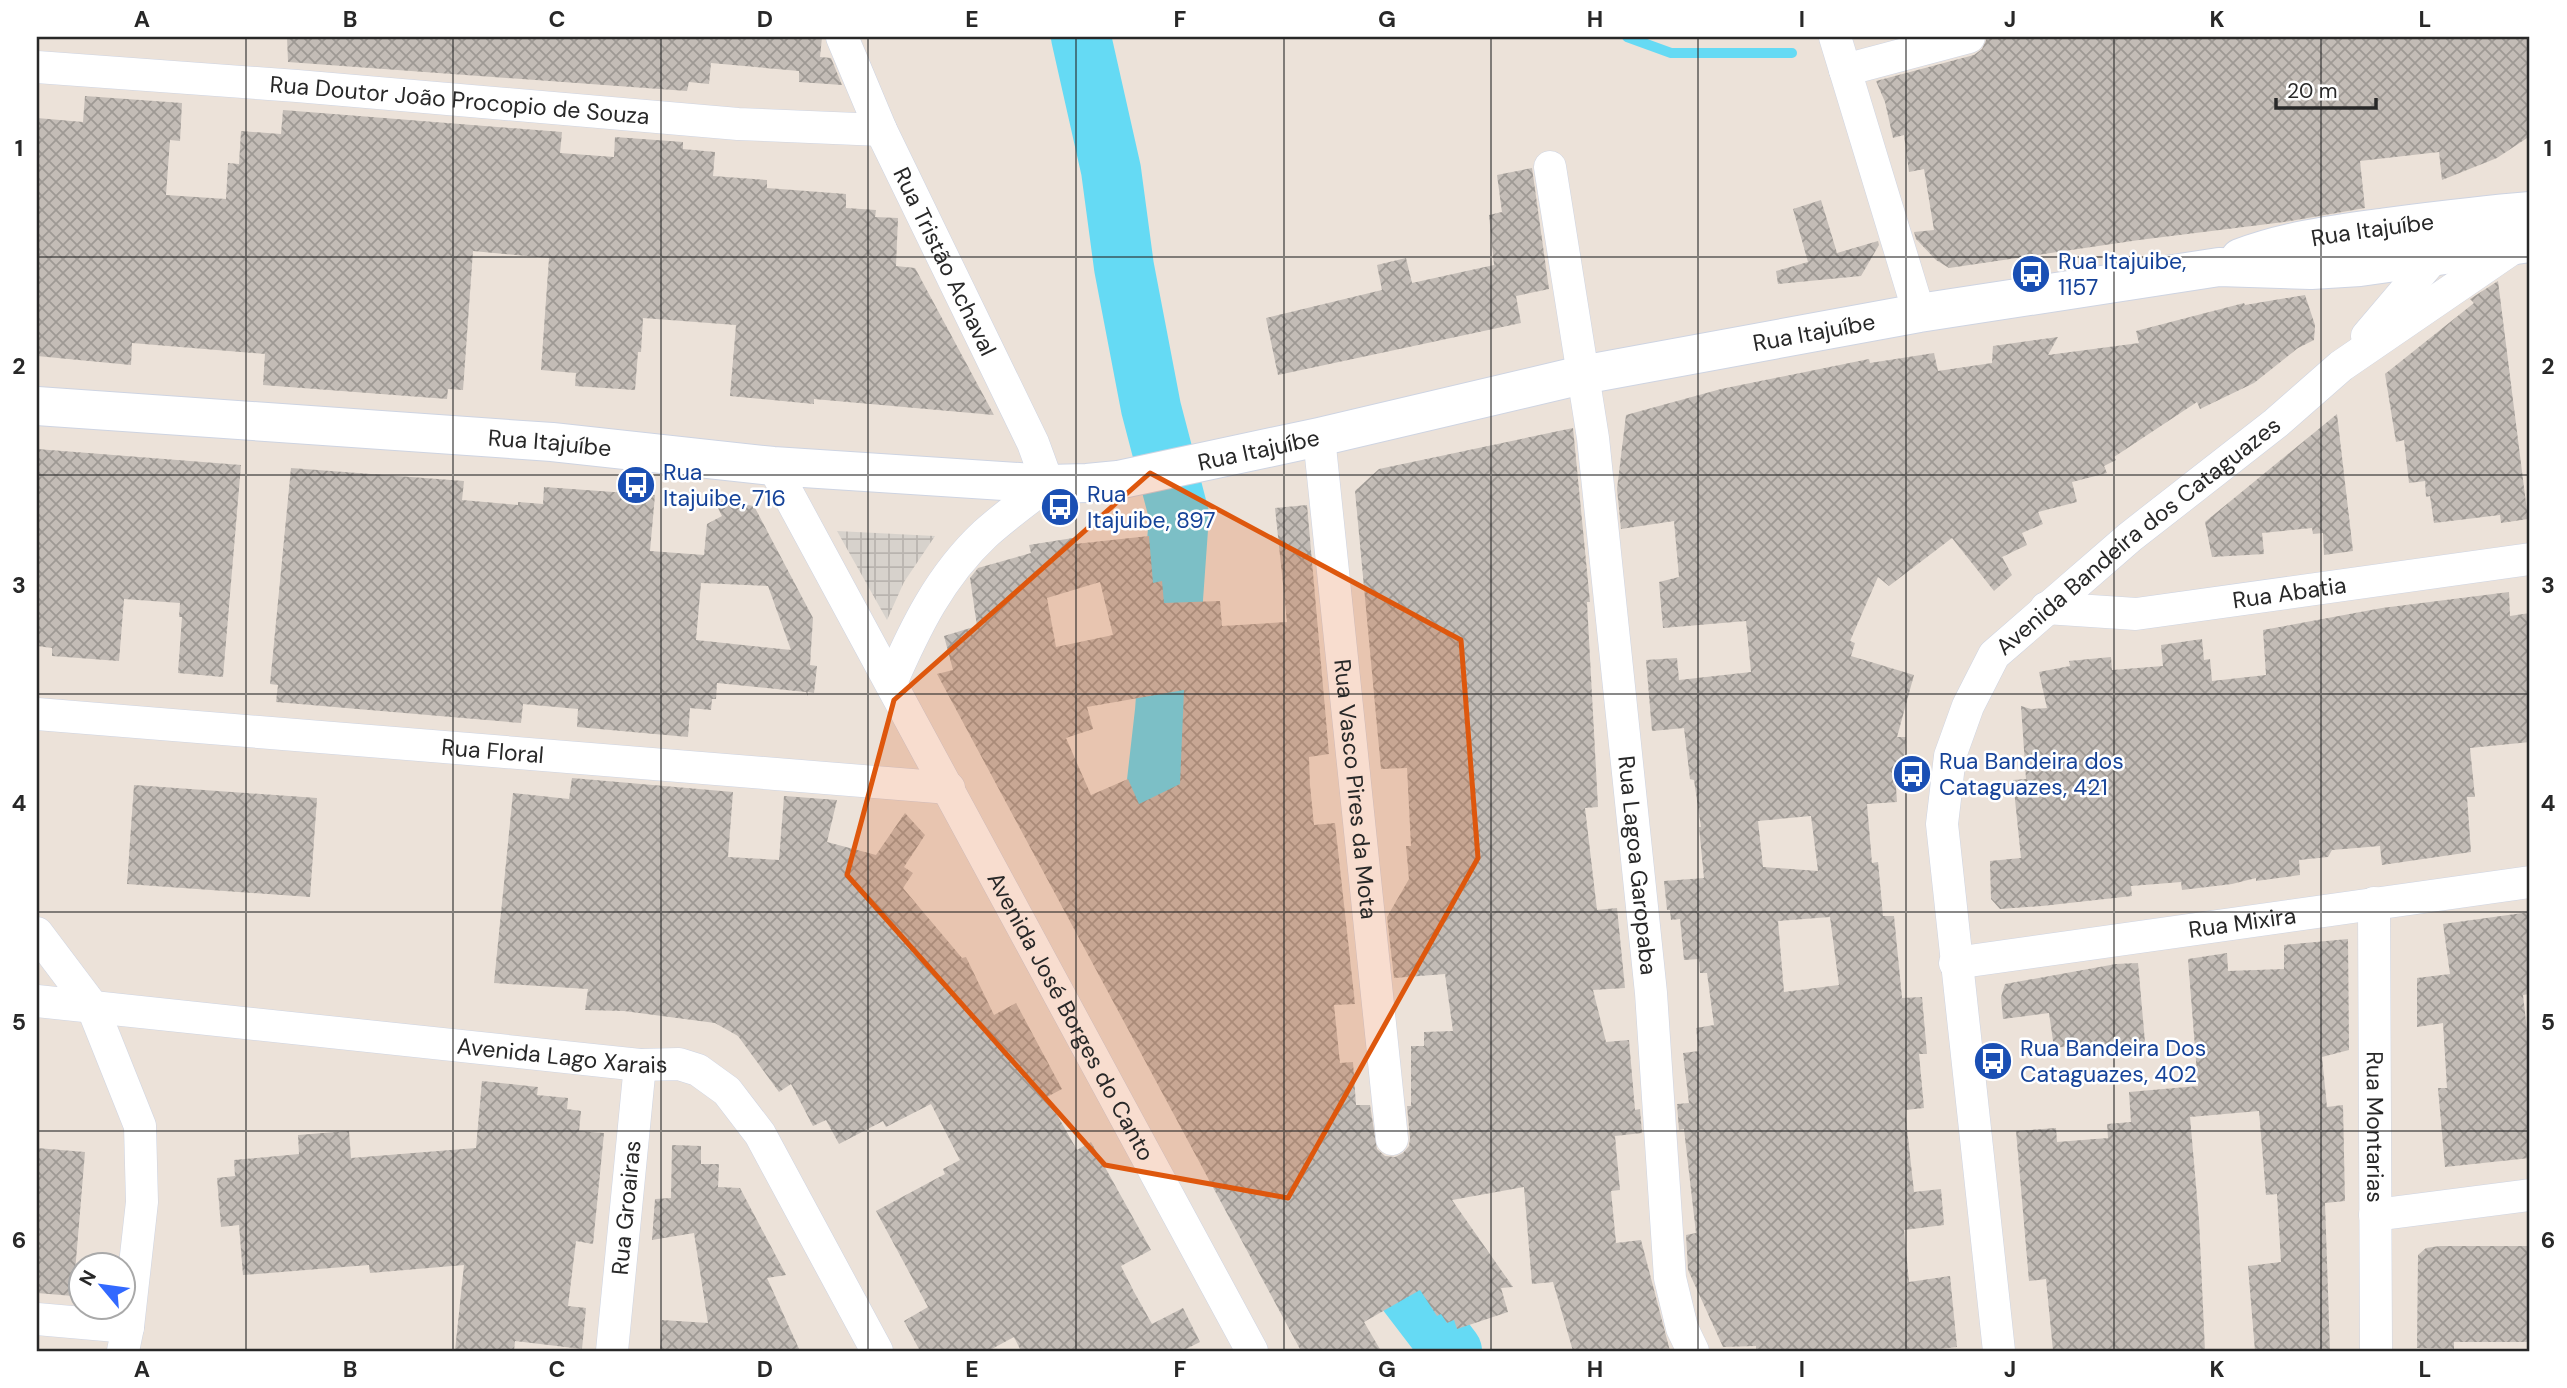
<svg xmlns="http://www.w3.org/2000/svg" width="2567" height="1388" viewBox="0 0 2567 1388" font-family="'DM Sans',sans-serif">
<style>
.plaza{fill:url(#plaza-grid)}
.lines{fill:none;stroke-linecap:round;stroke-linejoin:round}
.stream{stroke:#65daf4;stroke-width:10}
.river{stroke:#65daf4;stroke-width:60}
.building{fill:url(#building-cross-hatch);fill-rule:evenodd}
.street-casing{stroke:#ced4e2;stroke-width:33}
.secondary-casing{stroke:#ced4e2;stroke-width:40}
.street{stroke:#fff;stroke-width:32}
.secondary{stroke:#fff;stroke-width:38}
.marked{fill:#de570d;fill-opacity:0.2;stroke:#de570d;stroke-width:5;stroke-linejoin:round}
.grid{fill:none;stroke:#282828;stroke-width:2;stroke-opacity:0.55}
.labels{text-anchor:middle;stroke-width:5;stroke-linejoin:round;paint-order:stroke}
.street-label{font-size:23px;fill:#282828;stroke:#fff}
.transit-label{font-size:23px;fill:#164399;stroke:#fff;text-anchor:start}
.neatline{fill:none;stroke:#282828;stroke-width:2.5}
.grid-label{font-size:23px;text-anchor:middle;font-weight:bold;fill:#282828}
</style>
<defs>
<pattern id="plaza-grid" width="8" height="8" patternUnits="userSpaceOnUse" patternTransform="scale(1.75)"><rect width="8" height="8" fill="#d7d2cc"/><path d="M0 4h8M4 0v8" fill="none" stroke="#b9b4af"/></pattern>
<pattern id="building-cross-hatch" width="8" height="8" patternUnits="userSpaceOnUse" patternTransform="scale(1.75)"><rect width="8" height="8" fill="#c3bcb6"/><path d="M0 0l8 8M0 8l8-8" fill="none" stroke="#9e9994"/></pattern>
</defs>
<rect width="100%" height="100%" fill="#ece2d9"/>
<path class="plaza" d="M837,531L935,536L904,582L887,620Z"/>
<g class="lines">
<path class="stream" d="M1627,37L1671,53H1792"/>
<path class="river" d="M1081,37L1111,170L1124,267L1151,408L1179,515L1165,711L1156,790L1170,876
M1361,1232L1452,1351"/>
</g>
<path class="building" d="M287,37H822L820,57L831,58L842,85L799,82V71L711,63L709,84L689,82L687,91L288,62Z
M1992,37H2530V136L2497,158L2442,180L2439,152L2360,161L2365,208L2284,222L2139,240L1949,268L1936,260L1916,239L1914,232L1934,230L1924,169L1909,172L1904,135L1893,138L1885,102L1876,81L1974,55L1982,49L1987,38Z
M85,96L182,103L180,141L170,140L166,195L226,199L228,163L239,164L241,131L281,134L283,110L562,132L560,153L614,157L615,137L683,142V149L715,152L713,176L767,180V188L846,194V208L876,210L875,217L898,218L896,266L915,268L994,415L814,399V404L730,396L736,325L643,318L641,352H638L635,390L575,386L576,373L541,370L549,258L473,251L463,390L448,389L447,399L263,385L265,354L132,343L131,365L37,356V118L83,122Z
M1532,168L1549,289L1516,296L1521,323L1278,375L1266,318L1382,290L1377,265L1406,258L1412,283L1494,265L1489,215L1502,212L1497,175Z
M1821,200L1837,253L1878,241L1879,245L1861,276L1778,284L1776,271L1808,262L1793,209Z
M2498,281L2528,519L2501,523L2500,515L2434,523L2430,496L2426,497L2425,481L2409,483L2404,440L2396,442L2385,374L2474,303L2470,299Z
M2305,295L2315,325L2314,340L2298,348L2254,383L2200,409L2197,402L2114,457L2116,460L2104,466L2107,473L2072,482L2077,502L2038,512L2043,524L2022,533L2027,545L2002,557L2012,575L1994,591L1952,538L1889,586L1878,577L1850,641L1855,643L1851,656L1914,675L1897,737H1906L1903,771L1895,772L1897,802L1867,804L1872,863L1878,862L1883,916H1894L1902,998L1922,997L1927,1054H1919L1924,1108L1905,1110L1914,1192L1941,1189L1944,1225L1904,1230L1909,1282L1950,1276L1957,1347L1920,1351H1756V1346L1723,1347L1688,1270L1686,1235L1696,1233L1684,1129L1679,1130L1677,1104L1689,1103L1683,1053L1699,1051L1696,1028L1714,1025L1707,973H1700L1699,959L1684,960L1680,919L1671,920L1670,910H1667L1664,881L1704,878L1699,827H1701L1694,780L1690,779L1684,728L1652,731L1646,660L1677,658L1679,680L1751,672L1746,621L1663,628L1659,582L1679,577L1674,521L1621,529L1617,489L1626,415L1721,389L1869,359L1870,363L1934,353L1938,371L1992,363L1993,346L2058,337L2048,355L2139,343L2136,331L2244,303L2245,305ZM1811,816L1818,871L1763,867L1758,821ZM1830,917L1839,985L1784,992L1778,921Z
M2337,414L2353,551L2324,555L2323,533L2313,534L2312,528L2262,533L2264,554L2212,557L2205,522Z
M1573,428L1590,602H1587L1598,807L1585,808L1597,910L1617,908L1625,988L1593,990L1606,1042L1629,1040L1635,1110L1640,1109L1642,1133L1615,1136L1620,1190L1611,1191L1616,1243L1641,1240L1670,1351H1573L1553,1282L1532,1284L1524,1187L1452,1200L1513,1287L1501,1288L1508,1312L1457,1329L1454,1320L1447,1323L1441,1314L1437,1316L1420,1290L1364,1322L1381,1351H1301L937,674L953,670L944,636L977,626L970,578L978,568L1031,553L1029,545L1073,538L1075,544L1149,536L1153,583L1162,581L1164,603L1220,601L1222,626L1287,622L1275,508L1307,505L1329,754L1309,757L1310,785L1314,825L1335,823L1355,1004L1334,1005L1340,1063L1353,1062L1356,1105H1370L1377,1149L1385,1156L1395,1157L1403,1153L1409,1146L1410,1138L1407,1106H1411V1046H1424V1032L1453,1031L1445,974L1394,978L1387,917L1409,879L1406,846H1411L1407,768L1381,769L1355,491L1379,469ZM1100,582L1113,635L1056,647L1047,598ZM1184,690L1180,784L1139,804L1128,779L1091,795L1066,738L1093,729L1087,707Z
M37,449L241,465L223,677L178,673L182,617H179L180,603L124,599L119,661L52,656V648L37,646Z
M291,468L464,481L462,500L518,505V502L543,504L544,487L655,495L650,551L704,555L707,524L722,516L714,500L754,506L813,618L810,665L817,666L814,693L808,692V696L806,692L717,683L716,699H712L711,710L690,708L688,737L577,727L578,709L523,704L521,723L276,702L278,685L270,684ZM701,583L768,586L791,650L696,640Z
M2509,592L2510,616L2530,613V742L2470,748L2475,797H2467L2471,852L2382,865L2380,846L2332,850L2328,857L2299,860L2300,875L2256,881V878L2232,884L2182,890L2181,882L2131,886L2132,896L2042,906L2000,909L1991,899L1990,861L2021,858L2013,780L2026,779L2021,706L2031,709L2047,708L2039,672L2070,666L2069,661L2111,657L2112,670L2163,666L2161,645L2202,639L2204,660L2210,659L2212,681L2266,675L2263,630L2382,608Z
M572,778L733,792L728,857L779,860L784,796L837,800L827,842L876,855L905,813L925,835L904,867L913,873L903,888L962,958L966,957L994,1015L1016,1003L1062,1089L1047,1097L1077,1150L1091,1142L1151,1250L1121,1266L1133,1290L1152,1324L1183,1308L1200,1342L1182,1351H1021L1014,1337L988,1351H920L904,1321L928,1307L876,1211L945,1174L943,1169L960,1160L931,1104L886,1127L883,1121L839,1144L826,1120L813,1126L791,1084L779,1092L738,1036L715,1023L624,1011L585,1010L588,989L494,983L513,793L569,799Z
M134,785L317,798L310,897L127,884Z
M2530,912V994L2523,995L2530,1057V1158L2445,1167L2438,1088H2447L2443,1023L2417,1027V978L2450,974L2443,924Z
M2348,939L2349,1050L2322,1057L2327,1107L2343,1105L2345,1201L2325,1203L2330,1351H2255L2248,1266L2281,1262L2277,1194L2266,1195L2259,1111L2190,1117L2199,1220L2205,1351H2053L2046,1279L2029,1281L2016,1131L2056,1128L2057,1142L2108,1138L2107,1124L2131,1122L2129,1092L2198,1086L2188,959L2227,953L2228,971L2284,969V945Z
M2138,963L2145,1042L2104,1047V1042L2054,1048L2049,1013L2003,1019L2001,997L2005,984L2116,964Z
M482,1081L538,1087L537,1095L568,1098L567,1109L581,1111L579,1131L604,1133L593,1244L576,1241L568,1306L586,1308L582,1349L515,1341L514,1351H455L464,1265L370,1273L369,1265L243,1275L239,1225L221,1227L217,1178L235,1176L234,1160L299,1154L298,1135L349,1131L351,1158L476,1148Z
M672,1145L701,1146V1164H719L718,1187L740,1188L786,1275L767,1278L800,1351H660L662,1320L708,1323L694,1233L652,1240L655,1199L671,1198Z
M37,1148L85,1152L73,1296L37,1293Z
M2440,1246H2530V1342H2454V1349L2417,1348L2418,1255L2426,1248Z"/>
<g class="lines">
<g class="street-casing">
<g id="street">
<path id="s1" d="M842,37L881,130L1033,443L1048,484C1027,500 1005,516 985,534C940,576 915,628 891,683"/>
<path d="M1835,37L1919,313"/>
<path id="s2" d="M37,67L297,86L738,124L881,130"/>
<path d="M1845,70L1969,37"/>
<path id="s3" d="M1550,167L1593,438L1651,993L1670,1278L1682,1328L1693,1351"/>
<path d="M2367,336L2435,256"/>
<path id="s4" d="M1319,437L1392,1139"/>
<path id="s5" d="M773,466L1252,1351"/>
<path id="s6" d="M2046,608L2136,614L2530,559"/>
<path id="s7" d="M37,714L949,788"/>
<path id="s8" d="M2374,903L2376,1351"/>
<path d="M37,933L92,1006L140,1126L142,1202L128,1327L123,1351"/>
<path id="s9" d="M1955,963L2530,882"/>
<path id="s10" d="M37,1001L640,1065L679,1064L698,1070L727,1091L760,1134L877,1351"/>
<path d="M2375,1215L2530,1195"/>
<path d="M37,1319L128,1327"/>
<path id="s11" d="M612,1351L640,1065"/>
<path id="s12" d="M1999,1351L1942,824L1950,756L1968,706L1994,655L2130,537L2276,423L2341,366L2516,246"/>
</g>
</g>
<g class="secondary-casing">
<g id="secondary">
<path id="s13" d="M2240,258C2287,240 2337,234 2387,227C2434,221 2482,215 2530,211"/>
<path id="s14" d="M37,406L552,442L773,466L1048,484L1087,483L1118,480L1319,437L1582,375L1919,313L2219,267L2311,270L2360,267L2530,243"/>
</g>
</g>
<use href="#street" class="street"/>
<use href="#secondary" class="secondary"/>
</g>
<path class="marked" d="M1150,473L1461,640L1478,858L1288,1198L1105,1165L847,875L894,700Z"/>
<path class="grid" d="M246,37V1351M453,37V1351M661,37V1351M868,37V1351M1076,37V1351M1284,37V1351M1491,37V1351M1698,37V1351M1906,37V1351M2114,37V1351M2321,37V1351M37,257H2530M37,475H2530M37,694H2530M37,912H2530M37,1131H2530"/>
<defs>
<g id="bus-disc" transform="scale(2.0125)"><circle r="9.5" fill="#1a4fb4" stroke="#fff"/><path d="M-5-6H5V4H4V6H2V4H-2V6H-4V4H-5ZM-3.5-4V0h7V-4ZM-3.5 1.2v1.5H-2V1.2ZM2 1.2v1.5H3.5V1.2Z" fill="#fff"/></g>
</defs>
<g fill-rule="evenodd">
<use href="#bus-disc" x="2031" y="274"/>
<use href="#bus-disc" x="636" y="485"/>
<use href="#bus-disc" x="1060" y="507"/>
<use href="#bus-disc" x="1912" y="774"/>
<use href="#bus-disc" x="1993" y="1061"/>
</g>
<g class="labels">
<g class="street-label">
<text dy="8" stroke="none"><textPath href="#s2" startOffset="424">Rua Doutor João Procopio de Souza</textPath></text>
<text dy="8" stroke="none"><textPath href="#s13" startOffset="136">Rua Itajuíbe</textPath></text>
<text dy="8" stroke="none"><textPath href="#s1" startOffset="247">Rua Tristão Achaval</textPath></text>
<text dy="8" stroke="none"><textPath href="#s14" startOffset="1796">Rua Itajuíbe</textPath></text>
<text dy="8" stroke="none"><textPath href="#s14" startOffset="514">Rua Itajuíbe</textPath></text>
<text dy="8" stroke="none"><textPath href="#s14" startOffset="1228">Rua Itajuíbe</textPath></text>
<text dy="8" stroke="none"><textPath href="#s12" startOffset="896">Avenida Bandeira dos Cataguazes</textPath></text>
<text dy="8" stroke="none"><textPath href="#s6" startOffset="245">Rua Abatia</textPath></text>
<text dy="8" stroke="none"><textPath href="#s7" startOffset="457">Rua Floral</textPath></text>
<text dy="8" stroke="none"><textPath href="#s4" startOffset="354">Rua Vasco Pires da Mota</textPath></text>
<text dy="8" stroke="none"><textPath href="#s3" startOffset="704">Rua Lagoa Garopaba</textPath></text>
<text dy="8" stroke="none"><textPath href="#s9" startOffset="290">Rua Mixira</textPath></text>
<text dy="8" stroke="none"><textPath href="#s5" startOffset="626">Avenida José Borges do Canto</textPath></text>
<text dy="8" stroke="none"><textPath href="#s10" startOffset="528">Avenida Lago Xarais</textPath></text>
<text dy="8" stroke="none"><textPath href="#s8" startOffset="224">Rua Montarias</textPath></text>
<text dy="8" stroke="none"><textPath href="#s11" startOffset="144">Rua Groairas</textPath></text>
</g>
<g class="transit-label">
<text x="2058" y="269">Rua Itajuibe,<tspan x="2058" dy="26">1157</tspan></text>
<text x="663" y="480">Rua<tspan x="663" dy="26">Itajuibe, 716</tspan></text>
<text x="1087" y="502">Rua<tspan x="1087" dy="26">Itajuibe, 897</tspan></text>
<text x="1939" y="769">Rua Bandeira dos<tspan x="1939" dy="26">Cataguazes, 421</tspan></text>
<text x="2020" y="1056">Rua Bandeira Dos<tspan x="2020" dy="26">Cataguazes, 402</tspan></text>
</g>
</g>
<rect width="2567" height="1388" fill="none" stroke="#ffffff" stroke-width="77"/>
<g transform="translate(102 1286) rotate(299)"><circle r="33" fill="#ffffff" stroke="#a9a9a9" stroke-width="2"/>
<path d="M0-5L12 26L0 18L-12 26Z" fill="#3269ff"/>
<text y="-10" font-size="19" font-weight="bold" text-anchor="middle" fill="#282828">N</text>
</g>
<path d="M2276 98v10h100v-10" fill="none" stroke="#282828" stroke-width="3.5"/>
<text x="2287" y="98" font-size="21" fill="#282828" stroke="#ffffff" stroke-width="5" paint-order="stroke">20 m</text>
<rect x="38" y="38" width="2490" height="1312" class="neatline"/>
<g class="grid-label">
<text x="142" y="27">A</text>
<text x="350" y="27">B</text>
<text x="557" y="27">C</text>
<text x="765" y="27">D</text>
<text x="972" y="27">E</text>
<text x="1180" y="27">F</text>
<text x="1387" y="27">G</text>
<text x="1595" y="27">H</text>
<text x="1802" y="27">I</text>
<text x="2010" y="27">J</text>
<text x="2217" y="27">K</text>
<text x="2425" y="27">L</text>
<text x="19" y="156">1</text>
<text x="2548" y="156">1</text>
<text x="19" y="374">2</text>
<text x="2548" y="374">2</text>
<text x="19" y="593">3</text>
<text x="2548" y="593">3</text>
<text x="19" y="811">4</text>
<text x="2548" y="811">4</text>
<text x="19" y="1030">5</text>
<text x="2548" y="1030">5</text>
<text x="19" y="1248">6</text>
<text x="2548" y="1248">6</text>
<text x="142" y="1377">A</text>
<text x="350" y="1377">B</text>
<text x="557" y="1377">C</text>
<text x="765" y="1377">D</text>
<text x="972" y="1377">E</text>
<text x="1180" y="1377">F</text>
<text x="1387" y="1377">G</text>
<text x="1595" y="1377">H</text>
<text x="1802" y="1377">I</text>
<text x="2010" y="1377">J</text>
<text x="2217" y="1377">K</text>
<text x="2425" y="1377">L</text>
</g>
</svg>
